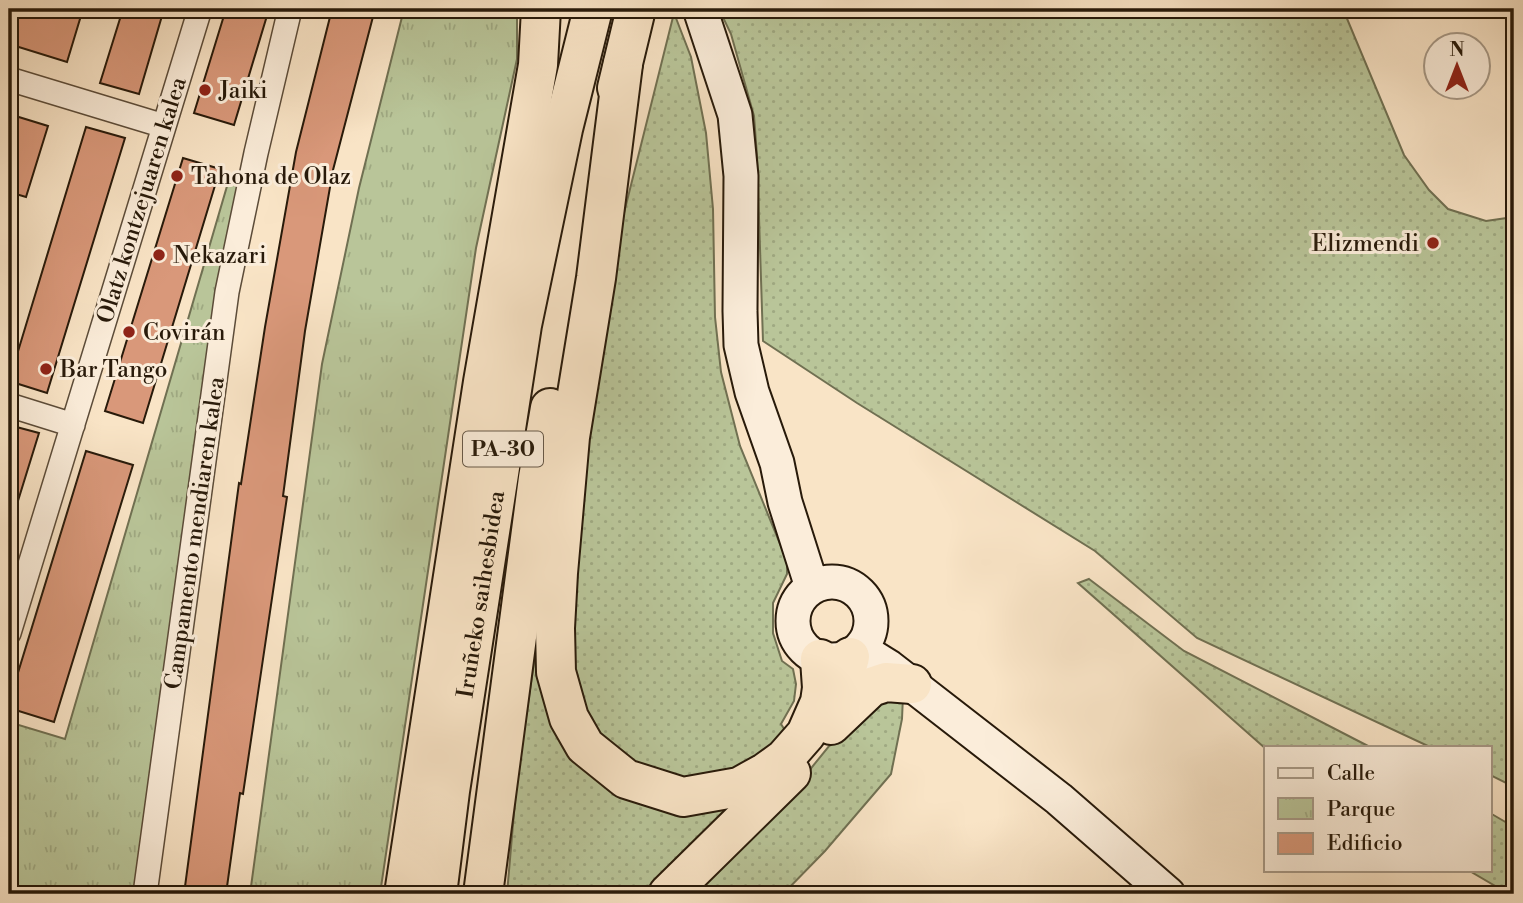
<svg xmlns="http://www.w3.org/2000/svg" width="1523" height="903" viewBox="0 0 1523 903" font-family="'Libre Bodoni',serif">
<style>
.grass{fill:url(#grass-dots);stroke:#707052;stroke-width:2}
.park{fill:url(#park-tufts);stroke:#707052;stroke-width:2}
.building{fill:#d9987a;stroke:#281a0a;stroke-width:2}
.lines{fill:none;stroke-linecap:round;stroke-linejoin:round}
.street-casing{stroke:#5c4c39;stroke-width:26}
.secondary-casing{stroke:#281a0a;stroke-width:37}
.highway-casing{stroke:#281a0a;stroke-width:42}
.street{stroke:#fbedda;stroke-width:23}
.secondary{stroke:#fbedda;stroke-width:33}
.highway{stroke:#f9e4c6;stroke-width:38}
.poi-dot{fill:#8f2418;stroke:#fbedda;stroke-width:2.5}
.labels{text-anchor:middle;stroke-width:6;stroke-linejoin:round;paint-order:stroke}
.shield{fill:#fbedda;stroke:#675948;stroke-width:2}
.shield-label{font-size:21px;font-weight:bold;fill:#281a0a}
.poi-label{font-size:23px;fill:#281a0a;stroke:#fbedda;text-anchor:start}
.street-label{font-size:23px;fill:#281a0a;stroke:#fbedda}
</style>
<defs>
<pattern id="grass-dots" width="8" height="8" patternUnits="userSpaceOnUse" patternTransform="scale(1.75)"><rect width="8" height="8" fill="#b9c599"/><path d="M2 2h.1M6 6h.1" fill="none" stroke="#9fa982" stroke-width="1.8" stroke-linecap="round"/></pattern>
<pattern id="park-tufts" width="24" height="20" patternUnits="userSpaceOnUse" patternTransform="scale(1.75)"><rect width="24" height="20" fill="#b9c599"/><path d="M3 7l-1-3M5 7V3M7 7l1-3M15 17l-1-3M17 17v-4M19 17l1-3" fill="none" stroke="#9fa982"/></pattern>
</defs>
<rect width="100%" height="100%" fill="#f9e4c6"/>
<filter id="stains"><feTurbulence type="fractalNoise" baseFrequency=".00286" numOctaves="4"/><feColorMatrix values="0 0 0 0 .2 0 0 0 0 .09 0 0 0 0 .02 0 0 0 .5 -.17"/></filter>
<radialGradient id="worn" r=".72"><stop offset=".6" stop-color="#630" stop-opacity="0"/><stop offset="1" stop-color="#630" stop-opacity=".3"/></radialGradient>
<path class="grass" d="M719,9H1343L1404,155L1429,190L1448,209L1486,221L1514,217V787L1490,775V747H1430L1197,638L1095,551L857,403L763,341L757,155L754,116L731,34Z
M674,13L691,57L706,133L713,209L715,317L721,372L740,446L787,561V574L773,603V633L782,661L793,669L796,684L794,701L781,724L786,732L762,761L688,781L642,771L594,735L573,694L565,628L587,432L613,257Z
M1089,579L1184,651L1370,747L1266,749L1078,583Z
M541,615L603,783L749,796L690,851L649,894H507L517,778Z
M903,696L902,719L891,774L825,851L783,894H687L808,772L860,708Z
M1490,813L1514,827V894H1509L1468,870H1490Z"/>
<path class="park" d="M404,9H517V59L476,248L380,894H250L322,364L359,188Z
M230,176L242,178L135,894H9V722L65,739Z"/>
<path class="building" d="M9,9H83L67,62L9,44Z
M123,9H164L139,94L100,83Z
M226,9H269L234,125L194,113Z
M332,9H375L333,170L305,331L283,496L287,497L243,794L240,793L226,894H184L239,483L241,484L265,327L296,152Z
M9,114L48,126L26,197L9,192Z
M86,127L125,138L47,393L9,381Z
M183,158L220,169L143,423L105,411Z
M9,425L39,433L13,517L9,516Z
M86,451L133,465L54,722L9,708V702Z"/>
<g class="lines">
<g class="street-casing">
<path id="street" d="M9,79L164,126
M9,405L73,425
M9,633L200,9
M145,894L227,292L256,153L290,9"/>
</g>
<g class="secondary-casing">
<path id="secondary" d="M700,9L735,115L741,176L740,311L741,345L752,392L777,463L785,502L812,587
M793 621a39 39 0 1 1 78 0a39 39 0 1 1-78 0Z
M860,649L889,667L1059,799L1168,894"/>
</g>
<g class="highway-casing">
<g id="highway">
<path d="M623,64L596,278L570,437L558,573L555,628L556,672L569,718L585,746L626,779L683,797L739,787L766,772L784,759L806,734L820,702L822,688L820,659"/>
<path d="M617,88L636,9"/>
<path d="M833,717L850,657"/>
<path d="M831,725L871,687L886,682L912,684"/>
<path d="M404,894L483,382L538,65L541,9"/>
<path id="s1" d="M437,894L450,791L522,325L563,129L593,9"/>
<path d="M483,894L538,478L550,408"/>
<path d="M668,894L791,773"/>
</g>
</g>
<use href="#street" class="street"/>
<use href="#secondary" class="secondary"/>
<use href="#highway" class="highway"/>
</g>
<g class="poi-dot">
<circle cx="205" cy="90" r="7"/>
<circle cx="177" cy="176" r="7"/>
<circle cx="1433" cy="243" r="7"/>
<circle cx="159" cy="255" r="7"/>
<circle cx="129" cy="332" r="7"/>
<circle cx="46" cy="369" r="7"/>
</g>
<g class="labels">
<rect class="shield" x="463" y="431.5" width="80" height="35" rx="5"/>
<g class="shield-label">
<text x="503" y="456">PA-30</text>
</g>
<g class="poi-label">
<text x="219" y="98">Jaiki</text>
<text x="191" y="184">Tahona de Olaz</text>
<text x="1419" y="251" text-anchor="end">Elizmendi</text>
<text x="173" y="263">Nekazari</text>
<text x="143" y="340">Covirán</text>
<text x="60" y="377">Bar Tango</text>
</g>
<g class="street-label">
<text transform="translate(141 200) rotate(-73)" y="8">Olatz kontzejuaren kalea</text>
<text transform="translate(194 533) rotate(-82)" y="8">Campamento mendiaren kalea</text>
<text dy="8" stroke="none"><textPath href="#s1" startOffset="303">Iruñeko saihesbidea</textPath></text>
</g>
</g>
<rect width="1523" height="903" fill="none" stroke="#f9e4c6" stroke-width="35"/>
<rect x="10" y="10" width="1502" height="882" fill="none" stroke="#281a0a" stroke-width="3.5"/>
<rect x="18" y="18" width="1488" height="868" fill="none" stroke="#281a0a" stroke-width="2"/>
<rect x="1264" y="746" width="228" height="126" fill="#fbedda" stroke="#a79987" stroke-width="2"/>
<rect x="1278" y="768" width="35" height="10" fill="#fbedda" stroke="#a79987" stroke-width="2"/>
<text x="1327" y="780" font-size="21" fill="#281a0a">Calle</text>
<rect x="1278" y="798" width="35" height="21" fill="url(#park-tufts)" stroke="#a79987" stroke-width="2"/>
<text x="1327" y="816" font-size="21" fill="#281a0a">Parque</text>
<rect x="1278" y="833" width="35" height="21" fill="#d9987a" stroke="#a79987" stroke-width="2"/>
<text x="1327" y="850" font-size="21" fill="#281a0a">Edificio</text>
<g transform="translate(1457 66)"><circle r="33" fill="#fbedda" stroke="#a79987" stroke-width="2"/>
<path d="M0-5L12 26L0 18L-12 26Z" fill="#8f2418"/>
<text y="-10" font-size="19" font-weight="bold" text-anchor="middle" fill="#281a0a">N</text>
</g>
<rect width="100%" height="100%" filter="url(#stains)"/>
<rect width="100%" height="100%" fill="url(#worn)"/>
</svg>
